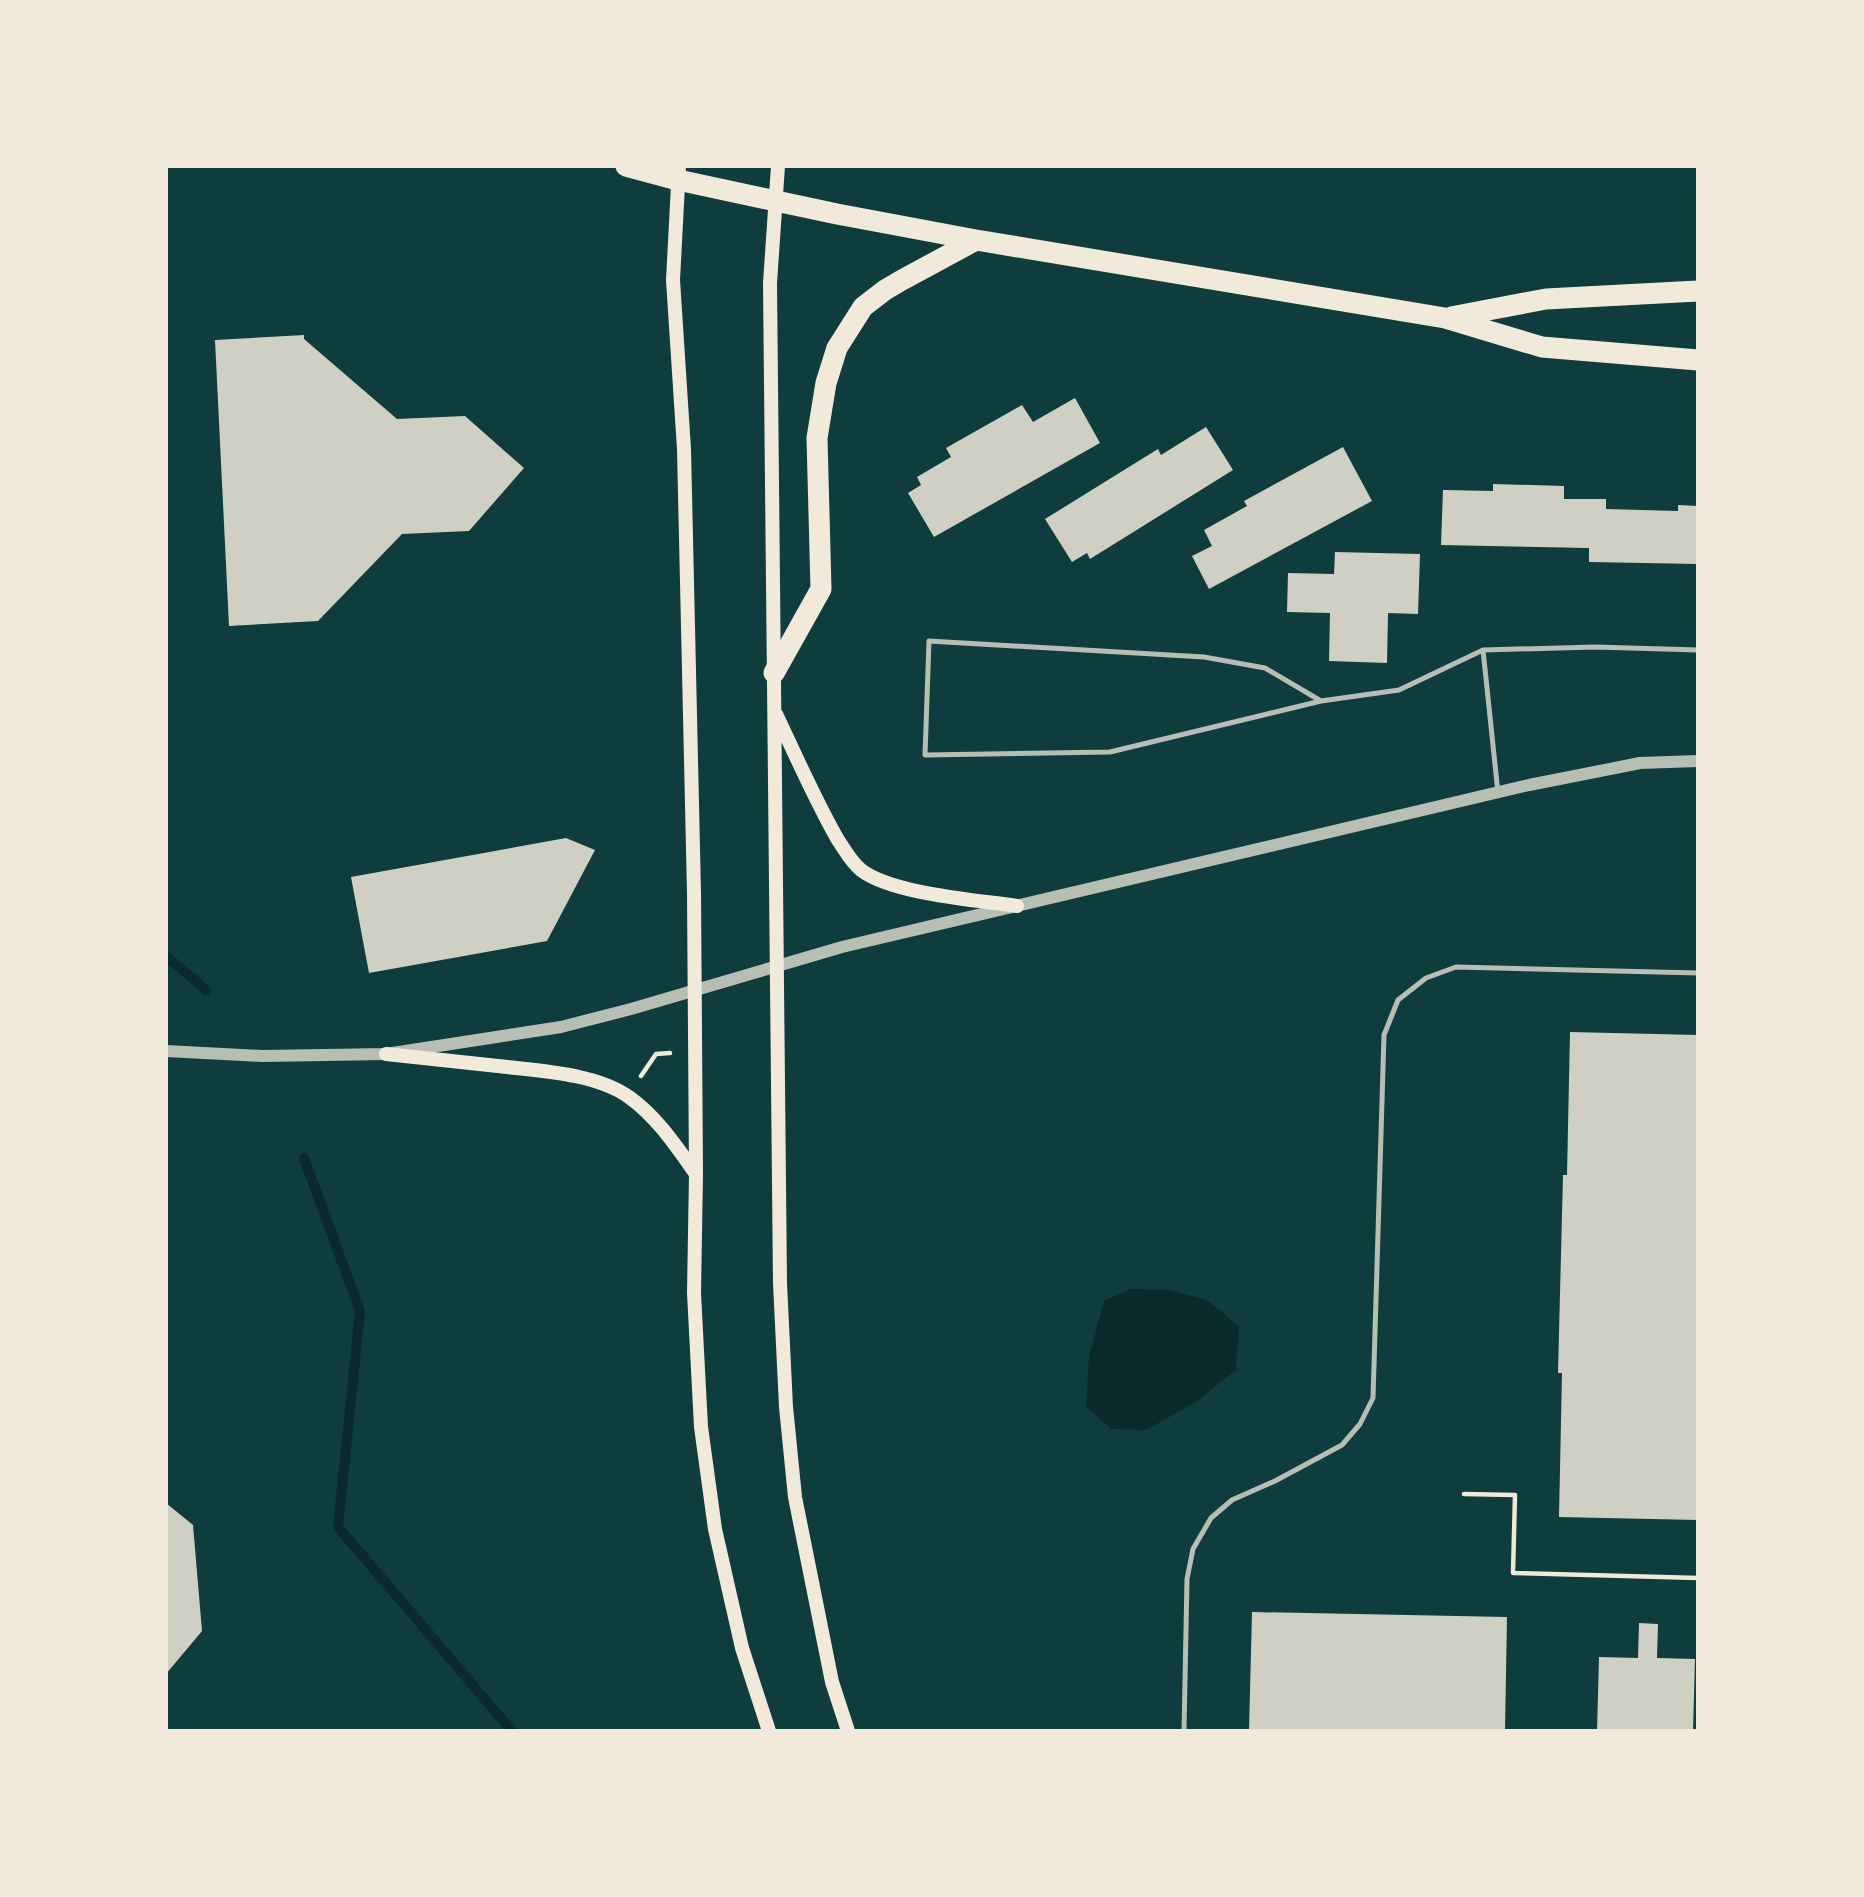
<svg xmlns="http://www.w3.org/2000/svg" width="1864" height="1897" viewBox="0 0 1864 1897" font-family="'Playfair Display',serif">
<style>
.water{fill:#0a2a2b}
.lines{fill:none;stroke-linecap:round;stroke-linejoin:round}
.stream{stroke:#0a2a2b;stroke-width:10}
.building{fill:#cfcfc3}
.path{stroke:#f1e9da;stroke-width:4.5}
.service{stroke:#b8beb3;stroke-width:5}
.tertiary{stroke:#b8beb3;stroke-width:12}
.secondary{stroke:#f1e9da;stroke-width:14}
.motorway{stroke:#f1e9da;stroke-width:21}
</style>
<rect width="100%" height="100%" fill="#0f3d3e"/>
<path class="water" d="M1130,1289L1169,1290L1207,1300L1239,1326L1236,1370L1196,1402L1146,1430L1111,1429L1086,1407L1089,1356L1104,1301Z"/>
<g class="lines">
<path class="stream" d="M166,956L206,990
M304,1158L360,1311L338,1527L512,1731"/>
</g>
<path class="building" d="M304,335V339L397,419L465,416L524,468L469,531L402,534L318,621L229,626L215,340Z
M1075,398L1100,443L934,537L908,493L921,485L917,477L951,457L946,448L1022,405L1033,422Z
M1206,427L1233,470L1090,559L1087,553L1072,562L1045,519L1158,449L1161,455Z
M1343,447L1372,501L1209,589L1192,556L1212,546L1204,530L1247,506L1244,501Z
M1493,484L1564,486V499H1606V509L1678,511V505L1698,506V564L1589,562V548L1441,545L1443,490L1493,491Z
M1335,552L1420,554L1418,614L1388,613L1387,663L1329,661L1330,613L1287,612L1288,573L1334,574Z
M566,838L595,850L547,941L369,973L351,877Z
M1570,1032L1698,1035V1520L1559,1517L1562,1373H1558L1563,1175H1567Z
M166,1503L193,1525L202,1631L166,1674Z
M1252,1612L1507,1617L1505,1731H1249Z
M1639,1623L1658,1624L1657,1658L1695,1659L1693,1731H1597L1599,1657L1638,1658Z"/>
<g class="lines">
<path class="path" d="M641,1076L656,1054L670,1053
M1464,1494L1515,1495L1513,1573L1698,1578"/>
<path class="service" d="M1321,701L1265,668L1204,657L929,641L925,755L1110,752L1321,701L1399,690L1483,650
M1498,793L1483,650L1595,647L1698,650
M1184,1731L1187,1579L1193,1549L1211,1518L1232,1500L1275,1481L1342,1445L1360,1424L1373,1398L1384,1035L1398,1000L1426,978L1456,967L1698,973"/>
<path class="tertiary" d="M166,1051L262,1056L386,1054L561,1027L631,1009L842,947L1529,785L1640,763L1698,761"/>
<path class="secondary" d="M679,166L673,280L684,449L694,893L696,1174L694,1293L701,1427L715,1529L742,1648L769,1731
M778,166L770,283L780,1283L786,1407L795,1497L832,1682L848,1731
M776,714C796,756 815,800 838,840C845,850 851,862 861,870C892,894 977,900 1017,906
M386,1054C423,1058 461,1062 498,1066C539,1071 595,1073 629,1097C657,1117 676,1146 696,1174"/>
<path class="motorway" d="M626,166L678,180L837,214L976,240L1445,318L1542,347L1698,360
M1451,317L1546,299L1698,291
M774,673L821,589L817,438L826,383L837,348L863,307L885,290L902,280L976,240"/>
</g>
<rect width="1864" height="1897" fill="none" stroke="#f1e9da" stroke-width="336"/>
</svg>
